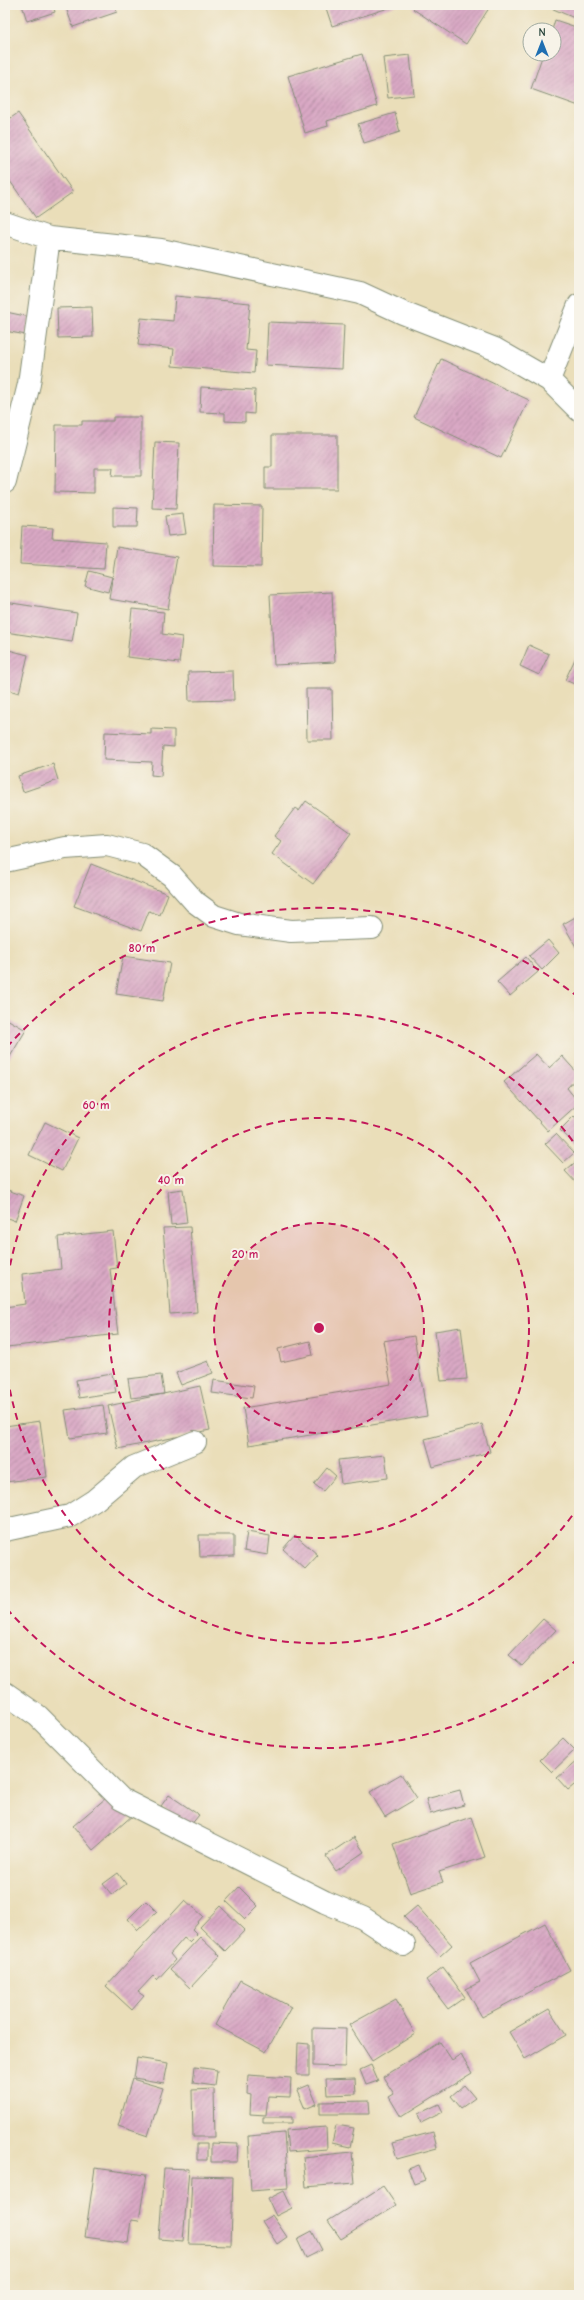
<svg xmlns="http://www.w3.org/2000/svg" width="584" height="2300" viewBox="0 0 584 2300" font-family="'Comic Neue',sans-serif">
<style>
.building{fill:url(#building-hatch)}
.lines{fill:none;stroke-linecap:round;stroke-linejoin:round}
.minor-casing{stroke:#848e76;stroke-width:24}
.minor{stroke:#fff;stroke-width:22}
.ring{fill:none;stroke:#c2185b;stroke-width:2;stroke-dasharray:7 5}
.centre{fill:#c2185b;stroke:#f7f3e8;stroke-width:2}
.ring-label{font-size:12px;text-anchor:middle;font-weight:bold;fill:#c2185b;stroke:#f7f3e8;stroke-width:4;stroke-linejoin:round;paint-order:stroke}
</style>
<defs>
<pattern id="building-hatch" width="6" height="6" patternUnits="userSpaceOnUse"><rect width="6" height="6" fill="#d9a8c4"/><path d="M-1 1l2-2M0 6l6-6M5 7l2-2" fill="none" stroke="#af8aa0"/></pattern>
</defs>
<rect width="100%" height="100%" fill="#f7f3e8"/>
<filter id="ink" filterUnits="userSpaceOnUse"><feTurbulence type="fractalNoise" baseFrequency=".025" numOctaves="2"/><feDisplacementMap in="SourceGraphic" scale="8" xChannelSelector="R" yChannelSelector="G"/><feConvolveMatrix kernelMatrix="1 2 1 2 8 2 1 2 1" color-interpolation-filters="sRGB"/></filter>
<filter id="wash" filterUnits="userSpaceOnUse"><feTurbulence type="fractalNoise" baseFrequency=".012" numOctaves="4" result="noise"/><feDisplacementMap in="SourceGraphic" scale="16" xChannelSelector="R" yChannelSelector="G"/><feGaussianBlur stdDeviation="0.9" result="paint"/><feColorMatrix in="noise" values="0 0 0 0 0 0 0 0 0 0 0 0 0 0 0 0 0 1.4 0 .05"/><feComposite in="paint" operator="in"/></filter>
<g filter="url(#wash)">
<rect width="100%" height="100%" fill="#eadeb9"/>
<g id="blocks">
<path class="building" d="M22,5H53L55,12L27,21Z
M65,5H114L117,12L73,27Z
M136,5H147L138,9Z
M325,5H398L332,26Z
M416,5H491L466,44L413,9Z
M544,5H579V20Z
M555,20L579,28V106L531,89L543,54H554V30H552Z
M362,54L377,106L327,121L328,126L305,133L288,76Z
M410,55L414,95L388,98L383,58Z
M18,113L73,192L36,218L5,174V122Z
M395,113L400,132L364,143L358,124Z
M175,296L250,303L246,350L256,351L254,373L172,366L174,349L138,345L141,318L173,321Z
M92,307L93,337L58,338L57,308Z
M6,312L30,317L26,335L5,331Z
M268,322L344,325L342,369L266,365Z
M441,359L529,400L501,458L414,417Z
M201,387L255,390L254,414L245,413V422L225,421V413L200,412Z
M113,417H141V476H112L113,468H94V493L55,492L56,425H82V421H113Z
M272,435H337V489H265V467H272Z
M155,442L179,443L176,509L152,508Z
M214,505L262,506L261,567L213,566Z
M113,507L138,508L137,527H113Z
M183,514L186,534L168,536L165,516Z
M22,526L53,528L52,538L106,542L104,569L20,564Z
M117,547L177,557L168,609L109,599Z
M89,571L112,577L108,592L85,586Z
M332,592L335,662L274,665L270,595Z
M5,602L77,613L72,642L5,632Z
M132,609L164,612L162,634L182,637L179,663L127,657Z
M529,645L549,654L539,675L520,666Z
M5,649L28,655L19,693L9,690L6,704Z
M579,658V686L565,680L575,659Z
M233,671L234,700L189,701L188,672Z
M306,689H332L333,740H307Z
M151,729L174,730V747L163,746L161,776L151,775L152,762L104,760L105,732L151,734Z
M53,764L58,780L23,792L18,776Z
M306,801L351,833L313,884L272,854L281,841L274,836L295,808L299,811Z
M91,864L168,894L160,915L149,911L141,931L74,906Z
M579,915V952L563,924Z
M548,940L559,953L542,970L529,956Z
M123,956L170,963L163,1001L116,994Z
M526,957L538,972L510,996L497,982Z
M5,1018L26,1030L5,1065Z
M536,1054L549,1068L562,1056L579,1075L567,1088L579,1103L548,1131L504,1082Z
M574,1116L579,1121V1148L560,1130Z
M45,1122L78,1138L62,1171L29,1155Z
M556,1134L574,1153L563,1163L545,1144Z
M579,1159V1186L565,1171Z
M5,1189L24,1196L15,1221L5,1217Z
M183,1189L187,1223L171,1225L168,1191Z
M190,1227L197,1312L170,1314L163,1228Z
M113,1231L117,1268L110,1269L118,1334L7,1347L5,1307L25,1304L22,1274L61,1269L58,1237Z
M461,1327L467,1379L441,1381L435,1331Z
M414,1336L427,1416L249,1445L243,1408L391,1384L383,1341Z
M310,1341L313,1355L281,1362L278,1349Z
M208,1361L213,1373L181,1385L176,1373Z
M112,1374L116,1392L79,1398L76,1380Z
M161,1375L164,1394L131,1398L128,1379Z
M214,1380L254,1386L252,1398L212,1393Z
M200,1386L210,1430L118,1449L108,1406Z
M103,1405L107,1433L70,1438L65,1410Z
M40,1421L47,1477L5,1482V1426Z
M482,1424L490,1452L433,1467L425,1439Z
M385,1455L388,1478L341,1484L338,1460Z
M327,1468L336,1476L323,1491L314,1484Z
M247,1532L270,1536L268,1555L244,1551Z
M199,1535H234V1556L200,1557Z
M295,1535L318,1555L305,1569L283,1549Z
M543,1619L556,1630L522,1666L509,1655Z
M563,1738L575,1750L552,1772L540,1760Z
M579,1759V1781L568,1790L557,1778Z
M401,1774L417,1798L385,1817L370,1792Z
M460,1790L464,1805L430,1814L426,1799Z
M113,1792L133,1815L93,1850L73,1826Z
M169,1795L199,1815L190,1826L161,1806Z
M471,1817L485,1857L439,1872L443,1882L410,1893L393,1844Z
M354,1837L364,1852L336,1871L326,1856Z
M118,1873L126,1884L112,1895L103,1884Z
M239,1887L258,1906L245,1919L226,1901Z
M185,1900L203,1916L192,1929L197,1934L189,1942L184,1938L170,1954L175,1960L157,1980L153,1976L138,1992L144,1996L132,2010L106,1986Z
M146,1901L157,1912L138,1930L128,1919Z
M220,1906L245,1930L225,1951L200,1927Z
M417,1906L452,1945L440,1956L404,1917Z
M545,1923L570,1970L482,2017L466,1989L480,1982L470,1963Z
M200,1937L220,1956L190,1988L170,1969Z
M443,1967L465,1997L448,2009L426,1980Z
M240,1980L291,2007L266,2052L215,2025Z
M396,1999L415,2034L372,2061L349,2025Z
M549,2009L566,2035L525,2059L509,2032Z
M313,2028L346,2029L345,2067L313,2066Z
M440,2042L452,2060L461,2054L472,2073L401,2117L389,2097L394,2094L383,2077Z
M298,2043L309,2044V2075H297Z
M137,2058L168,2063L164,2083L134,2078Z
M371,2065L378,2081L366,2085L360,2070Z
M195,2067L217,2070L215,2086L193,2083Z
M248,2075L291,2078L290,2097L268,2096L266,2115L250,2114L251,2095L247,2094Z
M355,2078L356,2094L327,2095L326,2079Z
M132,2079L163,2088L148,2136L118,2126Z
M309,2085L317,2104L305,2109L297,2090Z
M464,2085L475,2098L461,2108L451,2096Z
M214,2089L215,2137H193L192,2090Z
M369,2101L370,2114H320V2102Z
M439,2104L443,2112L421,2123L418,2114Z
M263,2117H292V2123H263Z
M336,2125L354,2128L350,2147L332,2143Z
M326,2127L327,2149L288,2152L286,2130Z
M433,2132L437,2148L397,2159L392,2143Z
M284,2133L288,2188L251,2191L248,2136Z
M211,2143L238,2144L237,2162H211Z
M197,2144H207V2160H197Z
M352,2152L355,2183L306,2187L303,2157Z
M419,2165L425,2180L414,2184L408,2169Z
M95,2168L146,2175L139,2221L131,2220L128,2243L85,2237Z
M164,2168L189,2169L183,2241L159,2239Z
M192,2176L233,2177L231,2245L189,2244Z
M383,2186L396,2205L341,2239L328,2221Z
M284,2191L292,2208L276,2216L268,2199Z
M272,2215L287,2237L277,2244L262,2221Z
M312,2231L322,2250L306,2258L297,2239Z"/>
</g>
</g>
<g filter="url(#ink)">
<use href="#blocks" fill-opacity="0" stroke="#848e76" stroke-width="1"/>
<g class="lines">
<g class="minor-casing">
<path id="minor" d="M5,223L49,238L161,250L360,293L403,313L495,349L549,380L579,410
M549,380L579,305
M5,482L29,384L49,238
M5,861L65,848L107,845L142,854L172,876L195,902L214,916L239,924L291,931L372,928
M5,1530L70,1516L95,1500L134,1467L195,1442
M5,1693L38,1716L121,1799L325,1902L363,1918L404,1945"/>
</g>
<use href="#minor" class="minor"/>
</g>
</g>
<circle cx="319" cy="1328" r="105" fill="#c2185b" fill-opacity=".12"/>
<g class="ring">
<circle cx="319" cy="1328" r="105"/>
<circle cx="319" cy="1328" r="210"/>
<path d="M579 1506A315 315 0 0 1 5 1355M5 1301A315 315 0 0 1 579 1150"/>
<path d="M578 1659A420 420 0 0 1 7 1609M7 1047A420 420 0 0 1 578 997"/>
</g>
<circle cx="319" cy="1328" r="6" class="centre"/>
<g class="ring-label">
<text x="142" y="952">80 m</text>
<text x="96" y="1109">60 m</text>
<text x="171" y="1184">40 m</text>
<text x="245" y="1258">20 m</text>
</g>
<rect width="584" height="2300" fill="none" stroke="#f7f3e8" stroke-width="20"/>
<g transform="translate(542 42)"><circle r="19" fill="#f7f3e8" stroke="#a1aaa0"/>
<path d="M0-3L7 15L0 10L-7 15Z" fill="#1f6fb2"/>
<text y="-6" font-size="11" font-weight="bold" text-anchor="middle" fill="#1f3d34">N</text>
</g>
</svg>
